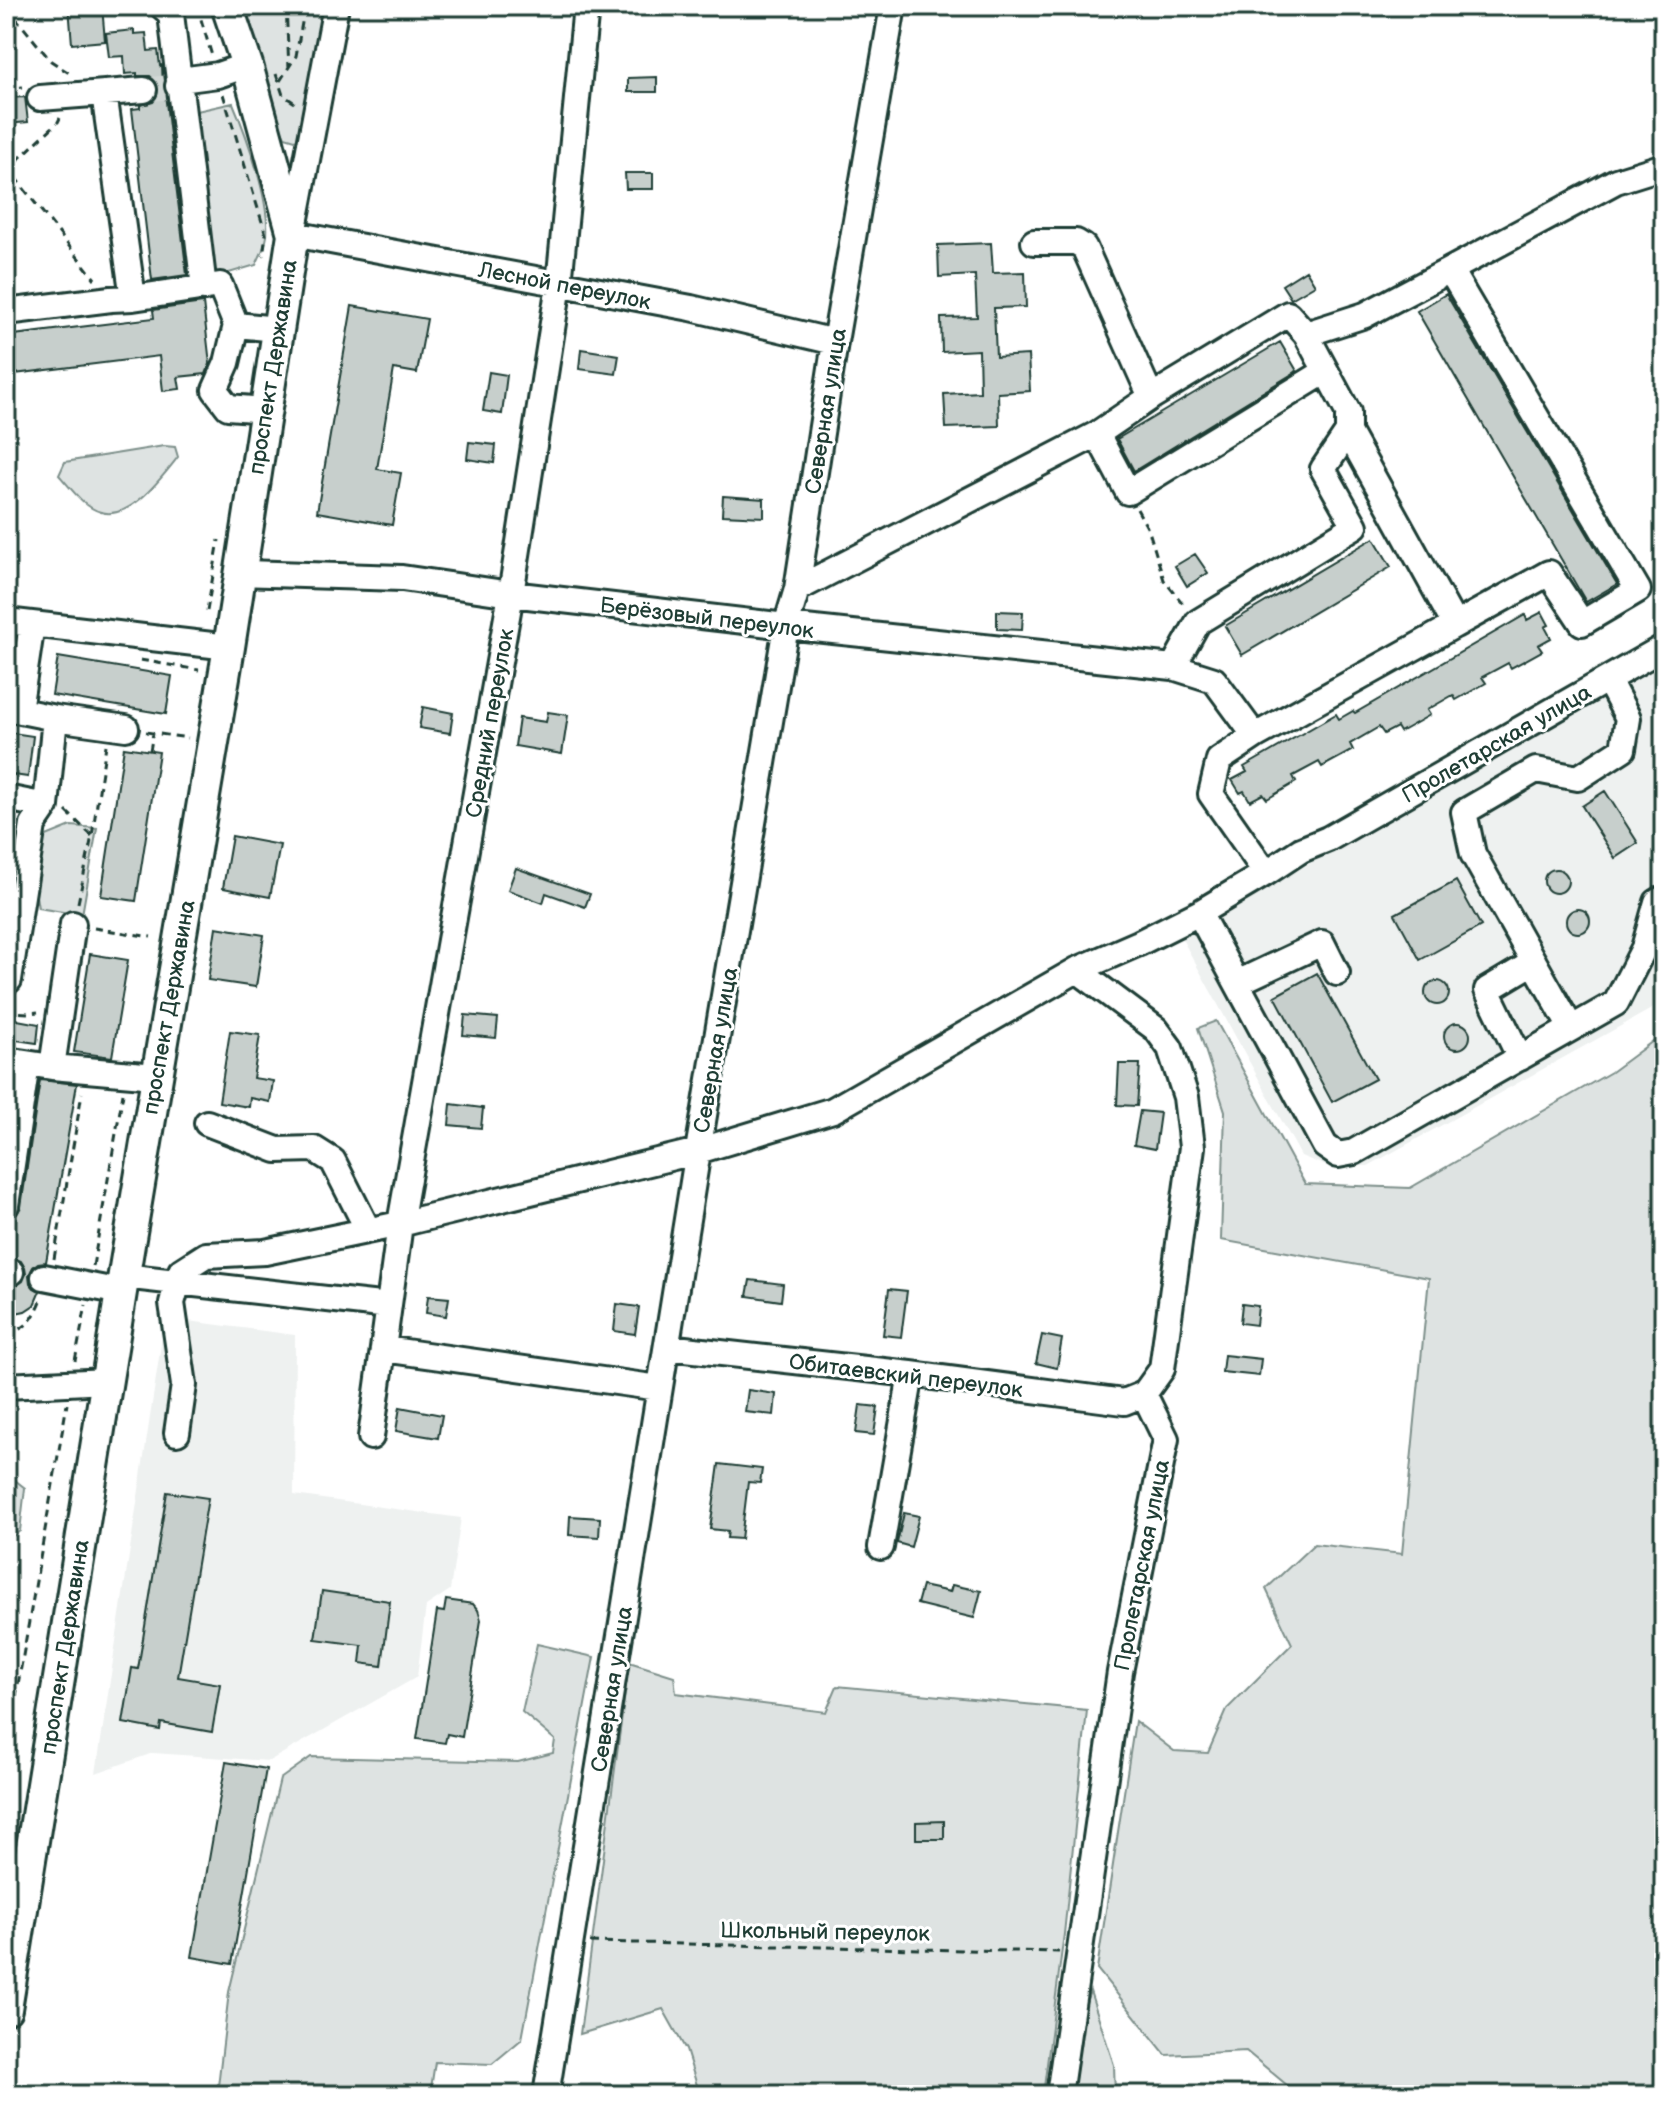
<svg xmlns="http://www.w3.org/2000/svg" width="1670" height="2101" viewBox="0 0 1670 2101" font-family="'Balsamiq Sans',sans-serif">
<style>
.built{fill:#eef1f0}
.green{fill:#dee3e2;stroke:#7e908b;stroke-width:2}
.building{fill:#c7cfcc;stroke:#1f3d34;stroke-width:2}
.lines{fill:none;stroke-linecap:round;stroke-linejoin:round}
.minor-tunnel{stroke:#d2d8d6;stroke-width:24;stroke-dasharray:24 12;stroke-linecap:butt}
.minor-casing{stroke:#1f3d34;stroke-width:30}
.major-casing{stroke:#1f3d34;stroke-width:36}
.path{stroke:#1f3d34;stroke-width:3;stroke-dasharray:8 6;stroke-linecap:butt}
.minor{stroke:#fff;stroke-width:24}
.major{stroke:#fff;stroke-width:30}
.labels{text-anchor:middle;stroke-width:6;stroke-linejoin:round;paint-order:stroke}
.street-label{font-size:22px;fill:#1f3d34;stroke:#fff}
</style>
<rect width="100%" height="100%" fill="#fff"/>
<filter id="ink" filterUnits="userSpaceOnUse"><feTurbulence type="fractalNoise" baseFrequency=".0125" numOctaves="2"/><feDisplacementMap in="SourceGraphic" scale="16" xChannelSelector="R" yChannelSelector="G"/><feConvolveMatrix kernelMatrix="1 2 1 2 8 2 1 2 1" color-interpolation-filters="sRGB"/></filter>
<g filter="url(#ink)">
<path class="built" d="M1664,663V732L1662,733L1664,736V1002L1368,1166H1326L1301,1156L1181,937Z
M165,1318L295,1335L294,1495L461,1518L450,1590L426,1606L417,1677L269,1761L153,1753L96,1773Z"/>
<path class="green" d="M242,6H326L303,137L295,140L285,137L281,129Z
M233,103C247,136 270,201 267,236C266,245 260,256 256,265L202,281L176,111H197Z
M164,446L175,447L178,457C162,477 130,521 101,512C84,508 70,487 59,475L65,462Z
M71,826L97,828L82,915L38,908L34,885L39,839Z
M1216,1021L1305,1184L1410,1188L1611,1072L1664,1033V2095H1287L1288,2086L1246,2051L1166,2055L1097,1969L1135,1721L1174,1751L1208,1753L1227,1709L1292,1644L1266,1589L1314,1544L1402,1554L1429,1278L1221,1240L1225,1111L1198,1028Z
M6,1473L25,1488L20,1531L6,1541Z
M537,1644L594,1657L522,2039L492,2064L435,2062L430,2095H217L229,1992L280,1779L311,1757L518,1762L553,1753L555,1740L522,1712Z
M629,1662L674,1676L676,1693L826,1712L837,1686L1087,1710L1064,1934L1043,2095H700L686,2050L663,2009L580,2034Z
M1090,1991L1114,2065L1115,2095H1073L1084,2008Z"/>
<path class="building" d="M69,6H102L105,41L72,44Z
M134,30V34L146,33L148,51L158,50L160,66L162,65L163,88L165,94L187,275L152,280L132,109L140,108V105L153,102L158,96L159,88L156,81L150,76H137V73L125,74L124,56L109,57L106,33Z
M657,77V92H628V78Z
M25,97L28,122L6,124V98Z
M625,173H653V189H626Z
M991,243L993,273L1025,272L1026,307L994,308L996,357L1028,355L1030,391L998,393L999,426L946,428L944,394L980,392L979,350L942,352L941,318L977,317L975,275L939,277L938,245Z
M1306,270L1315,285L1291,299L1282,285Z
M1446,294L1617,584L1586,602L1417,311Z
M203,303L210,364L206,374L178,377L180,389L163,391L159,356L6,375V336L154,318L153,310Z
M352,306L427,319L417,373L394,369L377,469L401,473L392,525L317,512Z
M1280,342L1297,371L1134,471L1117,439Z
M581,349L619,355L616,374L579,369Z
M489,372L507,375L502,414L483,411Z
M469,442L496,445L494,463L467,459Z
M723,496L764,499V517L722,515Z
M1374,538L1391,567L1242,655L1225,626Z
M1195,554L1208,573L1187,586L1175,566Z
M997,611L1023,612L1022,630L997,629Z
M1542,612L1549,625L1545,627L1551,638L1538,645L1542,651L1511,668L1508,663L1482,677L1486,683L1456,700L1453,695L1427,710L1430,715L1400,732L1397,727L1384,734L1379,727L1350,744L1353,750L1322,767L1319,762L1293,776L1296,782L1267,799L1263,794L1250,801L1244,791L1240,793L1232,780L1247,772L1244,767L1336,714L1339,719L1353,711L1355,713L1525,615L1527,620Z
M58,657L172,676L166,714L52,695Z
M423,707L453,713L450,733L419,728Z
M548,712L568,715L562,754L515,746L519,718L546,722Z
M6,732L33,736L28,777L6,774Z
M124,747L159,752L136,901L101,896Z
M1605,791L1638,843L1615,858L1582,806Z
M232,836L280,845L270,897L223,888Z
M516,868L590,894L585,907L546,893L543,903L508,890Z
M1544 881a12 12 0 1 1 24 0a12 12 0 1 1-24 0Z
M1456,881L1481,926L1420,960L1395,914Z
M1566 921a12 12 0 1 1 24 0a12 12 0 1 1-24 0Z
M216,927L264,935L256,987L208,980Z
M90,954L128,960L112,1057L74,1052Z
M1317,973L1375,1079L1332,1102L1275,996Z
M1425 993a12 12 0 1 1 24 0a12 12 0 1 1-24 0Z
M465,1015L498,1018L496,1038L463,1035Z
M12,1019L39,1024L37,1043L9,1039Z
M1444 1036a13 13 0 1 1 26 0a13 13 0 1 1-26 0Z
M230,1031L260,1035L253,1078L273,1081L270,1102L250,1098L249,1107L219,1102Z
M1119,1064H1140L1137,1106L1117,1105Z
M40,1080L77,1084L46,1262L38,1263L33,1267L29,1275L30,1283L34,1288L40,1291L34,1305L25,1311L6,1315V1286H16L23,1281L26,1274L25,1268L21,1261L8,1256L15,1217L21,1207Z
M451,1104L483,1108L481,1128L449,1125Z
M1140,1111L1160,1113L1155,1149L1134,1145Z
M750,1280L783,1284L781,1301L747,1296Z
M889,1289L907,1291L901,1337L883,1335Z
M428,1296L449,1298L446,1316L426,1313Z
M617,1304L639,1307L635,1334L614,1331Z
M1242,1304L1258,1306L1256,1325L1240,1323Z
M1042,1335L1062,1339L1057,1368L1036,1363Z
M1224,1355L1261,1359L1259,1376L1222,1372Z
M748,1390L776,1394L774,1415L745,1412Z
M860,1405L878,1407L874,1435L856,1433Z
M400,1407L442,1415L438,1438L396,1431Z
M719,1464L762,1469L760,1483L748,1482L741,1539L727,1538L728,1531L710,1529Z
M167,1492L208,1498L178,1677L220,1684L212,1732L161,1723L160,1730L123,1723L132,1668L138,1669Z
M904,1513L919,1516L911,1547L897,1543Z
M570,1516L600,1518L599,1537L569,1535Z
M952,1585L981,1591L974,1618L917,1604L922,1586L950,1592Z
M322,1591L390,1601L382,1666L360,1663L362,1645L315,1639Z
M446,1600L473,1604L478,1610L481,1620L462,1737L447,1734L445,1743L417,1739L437,1611L444,1612Z
M226,1762L266,1769L232,1964L192,1957Z
M944,1821V1839H916V1822Z"/>
<g class="lines">
<path class="minor-tunnel" d="M144,90L178,86"/>
<g class="minor-casing">
<path id="minor" d="M162,6L171,14L204,288
M336,6L293,234L691,308L835,342
M178,86L180,80L218,75L247,65
M104,93L133,298
M40,98L144,90
M1034,242H1076L1084,247L1151,397
M1450,270L1616,181L1664,166
M6,312L111,299L133,298L220,285L236,325
M1306,334L1365,315L1450,270L1638,590L1582,623L1549,573L1455,625
M266,410L228,407L215,390L227,363L236,325L278,329
M1097,434L1128,492L1326,371
M241,573L402,578L511,594L786,626L1173,667
M797,589L1097,434L1151,397L1288,314L1306,334L1348,412V432L1455,625L1255,736L1219,760L1211,794L1266,873
M6,621L229,647
M6,708L55,718L126,728
M19,710L32,624
M1255,736L1214,680L1173,667L1198,622L1355,526L1323,469L1348,432
M6,798L46,806
M1199,913L1325,1146L1338,1155L1354,1152L1616,1003L1644,948L1657,902L1664,898
M6,980H9L33,825L46,806L55,718
M1237,983L1322,943L1337,973
M1571,1028L1473,854L1464,812L1536,770L1578,778L1623,749L1628,718L1608,680
M1520,1058L1487,990L1534,962
M6,1060L52,1067L156,1076
M52,1067L73,924
M207,1123L277,1150L314,1149L333,1161L368,1230
M6,1205L27,1064
M6,1271L11,1272
M123,1276L389,1306
M44,1277L121,1292
M667,1347L911,1374L1124,1402L1144,1394
M384,1349L659,1388
M6,1386L107,1381
M177,1433L184,1385L172,1303L181,1271L206,1255L265,1252L400,1224L698,1151L833,1110L1077,970L1139,943L1199,913L1266,873L1301,850L1328,839L1664,647
M371,1437L400,1224L511,594L559,284L586,6
M881,1547L911,1374
M546,2095L698,1151L786,626L797,589L835,342L893,6
M1059,2095L1120,1672L1166,1439L1144,1394L1162,1369L1192,1147L1186,1097L1170,1048L1156,1029L1077,970"/>
</g>
<g class="major-casing">
<path id="major" d="M6,2009L121,1292L229,647L293,234L247,65L227,6"/>
</g>
<path class="path" d="M6,6L51,61L72,75
M197,6L212,56
M286,6L289,68
M276,74L283,95L295,103
M280,81L296,56L305,6
M6,88L23,87
M223,94L266,235L263,256
M6,166L95,279
M6,171L58,122L60,118
M1137,509L1149,531L1164,580L1184,605
M207,611L219,540
M140,660L199,670
M146,732L188,738
M150,751L153,733
M66,811L92,836
M78,903L92,836L106,745
M94,928L151,937
M6,1012L29,1013L38,1012
M54,1259L82,1093
M93,1266L123,1093
M6,1332C28,1332 36,1314 43,1296
M75,1361L86,1305
M6,1753L67,1404
M590,1942L1059,1952"/>
<use href="#minor" class="minor"/>
<use href="#major" class="major"/>
</g>
</g>
<g class="labels">
<g class="street-label">
<text transform="translate(565 285) rotate(11)" y="8">Лесной переулок</text>
<text transform="translate(272 367) rotate(-81)" y="8">проспект Державина</text>
<text transform="translate(825 411) rotate(-81)" y="8">Северная улица</text>
<text transform="translate(707 617) rotate(7)" y="8">Берёзовый переулок</text>
<text transform="translate(489 723) rotate(-80)" y="8">Средний переулок</text>
<text transform="translate(1496 743) rotate(-30)" y="8">Пролетарская улица</text>
<text transform="translate(168 1007) rotate(-80)" y="8">проспект Державина</text>
<text transform="translate(715 1050) rotate(-80)" y="8">Северная улица</text>
<text transform="translate(906 1375) rotate(7)" y="8">Обитаевский переулок</text>
<text transform="translate(1141 1565) rotate(-79)" y="8">Пролетарская улица</text>
<text transform="translate(64 1647) rotate(-81)" y="8">проспект Державина</text>
<text transform="translate(611 1689) rotate(-81)" y="8">Северная улица</text>
<text transform="translate(825 1931) rotate(1)" y="8">Школьный переулок</text>
</g>
</g>
<rect width="1670" height="2101" fill="none" stroke="#fff" stroke-width="32"/>
<rect x="16" y="16" width="1638" height="2069" fill="none" stroke="#1f3d34" stroke-width="3" filter="url(#ink)"/>
</svg>
